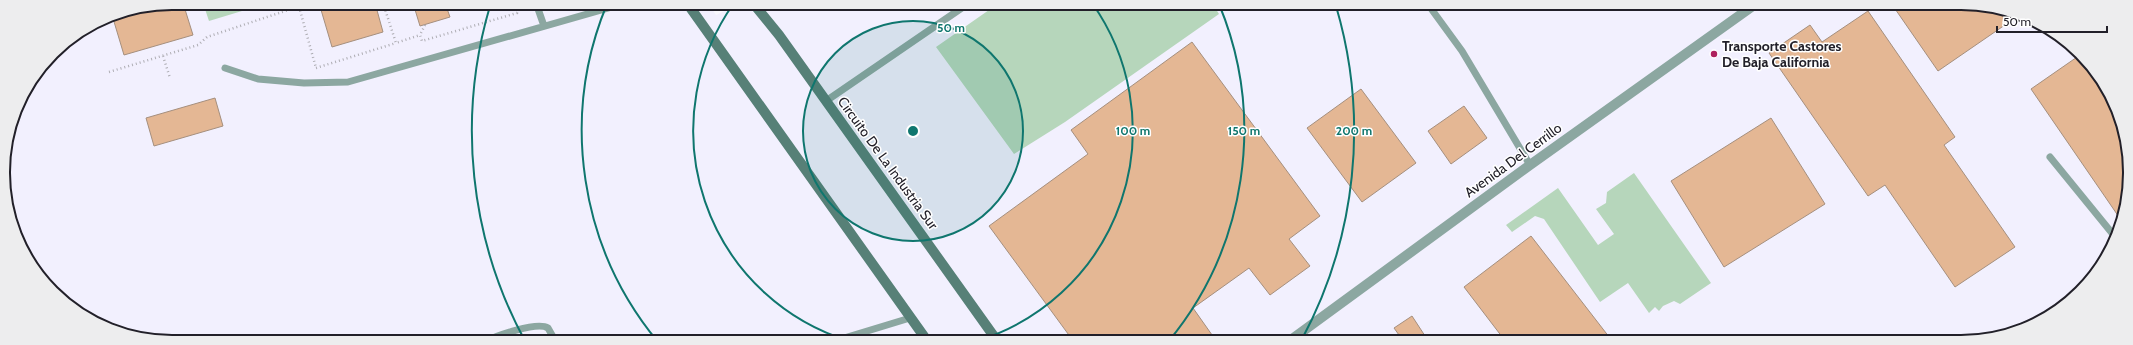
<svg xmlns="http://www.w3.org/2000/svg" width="2133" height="345" viewBox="0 0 2133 345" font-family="Cabin,sans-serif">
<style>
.built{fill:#f2f0fe}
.green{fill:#b6d6bb}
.building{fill:#e4b794;stroke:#a58f7e}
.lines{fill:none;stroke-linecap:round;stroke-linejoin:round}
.path{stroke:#aeadb3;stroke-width:2.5;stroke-dasharray:1 3;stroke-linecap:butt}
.service{stroke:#8ca7a1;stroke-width:7}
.tertiary{stroke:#8ca7a1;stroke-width:10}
.secondary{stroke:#578077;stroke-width:10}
.ring{fill:none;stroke:#0f766e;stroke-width:2}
.poi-dot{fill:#ae215d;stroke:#fff;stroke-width:1.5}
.labels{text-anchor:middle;stroke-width:3;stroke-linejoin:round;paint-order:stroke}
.poi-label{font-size:14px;font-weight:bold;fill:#222029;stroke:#fff;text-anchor:start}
.street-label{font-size:14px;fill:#222029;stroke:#fff}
.rim{fill:none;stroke:#222029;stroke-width:2}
.centre{fill:#0f766e;stroke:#fff;stroke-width:2}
.ring-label{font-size:12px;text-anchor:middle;font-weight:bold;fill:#0f766e;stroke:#fff;stroke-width:3;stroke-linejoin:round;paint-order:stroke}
</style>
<rect width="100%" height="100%" fill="#faf9fe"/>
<path class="built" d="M173,3H708L716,15L741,3H1972L2036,21L2088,61L2121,118L2130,184L2117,238L2081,292L2035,325L1972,342H161L97,324L45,284L12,227L3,162L16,107L53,52L108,16Z"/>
<path class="green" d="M203,3H268L209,21Z
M999,3H1212L1219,14L1065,122L1014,154L936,47Z
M1634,173L1711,283L1680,304L1674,301L1663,306L1659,311L1655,307L1649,313L1628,283L1600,302L1544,219L1535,216L1512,232L1506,225L1558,188L1598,245L1614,234L1596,209L1606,203L1607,192Z"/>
<path class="building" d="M172,3H183L193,35L124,55L112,15Z
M319,3H375L383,32L332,47Z
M413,3H445L450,17L420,26Z
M1891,3H1972L2018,16L1938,71Z
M1868,11L1955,137L1944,145L2015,247L1955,287L1885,185L1868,196L1769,53L1810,25L1822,42Z
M1192,42L1320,216L1289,239L1310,266L1270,295L1249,268L1193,308L1217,342H1074L989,226L1088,154L1071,130Z
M2080,55L2088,61L2121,118L2130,184L2121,220L2031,89Z
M1361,89L1416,163L1362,202L1307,128Z
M215,98L223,126L154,146L146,118Z
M1464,106L1487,138L1451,164L1428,131Z
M1771,118L1825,204L1724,267L1671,181Z
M1531,236L1613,342H1506L1464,287Z
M1412,316L1429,342H1404L1394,328Z"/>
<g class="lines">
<path class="path" d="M298,3L316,68
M383,3L396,43L420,35
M516,10L527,7
M425,25L420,35L422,41L517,13L514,3
M163,56L170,78
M316,68L396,43
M109,72L198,45L207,37L300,6"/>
<path class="service" d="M536,3L544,26
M1427,3L1462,51L1530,165
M225,68L258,79L304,83L348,82L626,3
M826,101L969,3
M2050,157L2116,238
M484,342C496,336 537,321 548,328L556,342
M831,342L910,318"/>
<path class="tertiary" d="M1288,342L1530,165L1757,3"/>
<path class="secondary" d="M687,3L928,342
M753,3L779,35L998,342"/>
</g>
<circle cx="913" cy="131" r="110" fill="#0f766e" fill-opacity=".12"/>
<g class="ring">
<circle cx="913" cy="131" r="110"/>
<path d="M849 341A220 220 0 0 1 734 3M1092 3A220 220 0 0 1 977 341"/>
<path d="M658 342A331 331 0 0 1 607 4M1219 4A331 331 0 0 1 1168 342"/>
<path d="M525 341A441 441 0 0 1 490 6M1336 6A441 441 0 0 1 1301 341"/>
</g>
<circle class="poi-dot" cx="1714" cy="54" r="4"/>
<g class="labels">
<g class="poi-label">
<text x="1722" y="51">Transporte Castores<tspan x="1722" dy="16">De Baja California</tspan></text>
</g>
<g class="street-label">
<text transform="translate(1513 160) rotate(-36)" y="5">Avenida Del Cerrillo</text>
<text transform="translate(888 163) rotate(54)" y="5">Circuito De La Industria Sur</text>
</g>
</g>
<path d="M0 0H2133V345H0ZM172 10H1961A162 162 0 0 1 2123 172V173A162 162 0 0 1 1961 335H172A162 162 0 0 1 10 173V172A162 162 0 0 1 172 10Z" fill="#ededee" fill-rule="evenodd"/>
<path class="rim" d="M172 10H1961A162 162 0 0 1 2123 172V173A162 162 0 0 1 1961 335H172A162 162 0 0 1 10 173V172A162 162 0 0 1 172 10Z"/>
<circle cx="913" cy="131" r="6" class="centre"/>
<g class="ring-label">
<text x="951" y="32">50 m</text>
<text x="1133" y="135">100 m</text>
<text x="1244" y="135">150 m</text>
<text x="1354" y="135">200 m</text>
</g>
<path d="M1997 26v6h110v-6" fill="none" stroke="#222029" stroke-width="2"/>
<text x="2003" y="26" font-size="12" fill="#222029" stroke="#ffffff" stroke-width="3" paint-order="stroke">50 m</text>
</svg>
